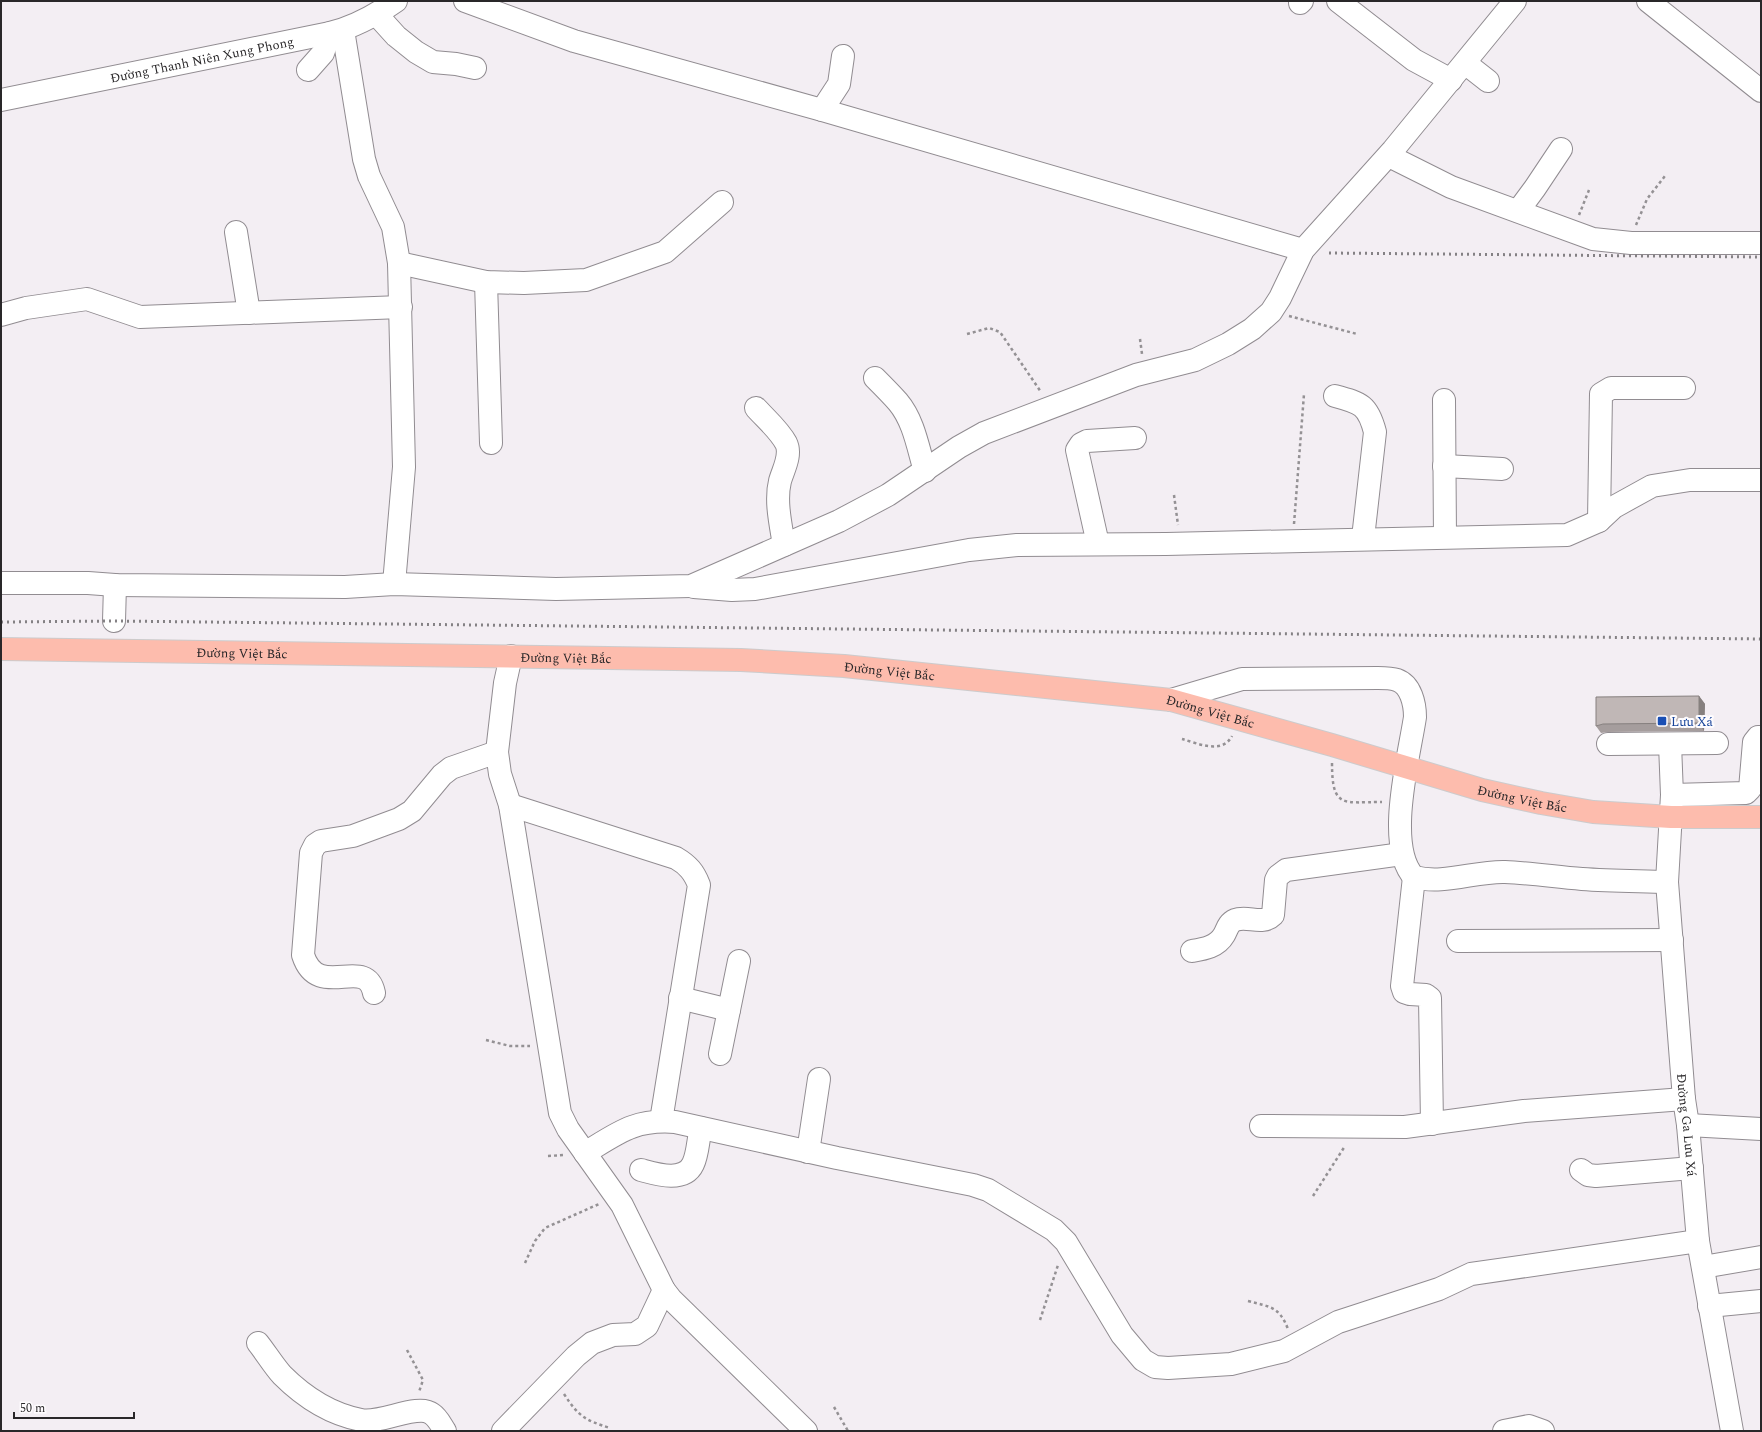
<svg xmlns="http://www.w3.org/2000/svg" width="1762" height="1432" viewBox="0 0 1762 1432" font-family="Spectral,serif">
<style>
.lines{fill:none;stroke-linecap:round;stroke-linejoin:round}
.minor-casing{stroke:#918c91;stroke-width:24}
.major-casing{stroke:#cccbcc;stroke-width:24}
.path{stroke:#949194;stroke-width:2.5;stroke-dasharray:3 3;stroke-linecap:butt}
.minor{stroke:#fff;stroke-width:22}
.major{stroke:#fdbcad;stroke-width:22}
.rail{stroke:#848184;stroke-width:3;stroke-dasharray:2 4;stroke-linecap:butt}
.wall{fill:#a59d9d}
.shaded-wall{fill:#86807f}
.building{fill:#c0b7b6;stroke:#86807f}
.transit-dot{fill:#1a4fb4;stroke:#fefcfe;stroke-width:1.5}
.labels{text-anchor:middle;stroke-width:4;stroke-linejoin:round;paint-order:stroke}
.street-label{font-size:13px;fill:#292729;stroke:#fefcfe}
.transit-label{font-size:13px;fill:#164399;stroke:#fefcfe;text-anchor:start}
</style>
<rect width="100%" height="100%" fill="#f3eef3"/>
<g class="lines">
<g class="minor-casing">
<g id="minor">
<path d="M465,1L574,41L822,110L1303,250"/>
<path d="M1338,1L1414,60L1451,80"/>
<path d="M1648,1L1761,91"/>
<path d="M1300,3L1302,1"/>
<path d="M377,15L396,36L416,52L433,62L456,64L475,68"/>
<path d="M343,30L364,159L369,176L393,227L399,263L404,467L394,584"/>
<path d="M1465,63L1488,81"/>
<path d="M308,70L323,53L330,33"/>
<path id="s1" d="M1,100L330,33C355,27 376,15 396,1"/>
<path d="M822,110L839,84L843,56"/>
<path d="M1389,156L1451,187L1593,239L1631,243H1761"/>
<path d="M1518,211L1535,188L1561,149"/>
<path d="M236,232L249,313"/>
<path d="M399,263L486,282L524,283L586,280L665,252L722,202"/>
<path d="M486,282L491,443"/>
<path d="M1,315L26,308L87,299L140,317L401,307"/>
<path d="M875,378C883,386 891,394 898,402C914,421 918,448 925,471"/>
<path d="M1335,396C1361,403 1368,405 1375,432L1363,538"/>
<path d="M1444,400L1445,537"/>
<path d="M756,408C766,419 779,430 786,443C792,455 783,470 780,481C775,501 781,526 784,545"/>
<path d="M1444,466L1502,469"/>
<path d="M1599,521L1601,394L1611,388H1684"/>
<path d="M1098,544L1077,450L1081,444L1087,441L1135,438"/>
<path d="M1,583H88L115,585L345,587L394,584L556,589L691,586L839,521L888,495L959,447L984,433L1136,375L1195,360L1228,344L1252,329L1271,312L1280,298L1303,250L1393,150L1515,1"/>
<path d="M694,587L732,590L755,589L969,550L1017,545L1166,544L1567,535L1599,521L1614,507L1652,486L1690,480H1761"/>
<path d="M114,621L115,585"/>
<path d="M511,656L505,683L497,752L500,774L510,805L560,1113L568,1129L622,1205L664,1290L671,1299L806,1431"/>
<path d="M1171,700L1242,679L1378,678C1384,678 1391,678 1397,680C1411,685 1415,704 1415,717C1409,757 1385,846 1414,877C1444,885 1475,871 1505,872C1531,873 1556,877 1582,879C1610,881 1639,881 1667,882"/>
<path d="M1608,744L1717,743"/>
<path id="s2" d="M1670,744L1672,795L1667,882L1684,1099L1688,1125L1698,1241L1732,1431"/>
<path d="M1672,795L1746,793L1750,789L1754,742L1758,737H1761"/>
<path d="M510,805L676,858C688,865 694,872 699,885L661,1121"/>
<path d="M1414,877L1402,986L1404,992L1410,994L1426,995L1430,998L1432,1124"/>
<path d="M1458,941L1672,940"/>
<path d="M1192,951C1204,949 1217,947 1224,935C1227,930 1228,923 1235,920C1248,915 1262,926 1273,915L1276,880L1278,876L1286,870L1402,854"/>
<path d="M374,993C366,954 318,1002 303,955L311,853L315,845L321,841L353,836L399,819L412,811L442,775L451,768L497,752"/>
<path d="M680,998L729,1010"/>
<path d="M720,1054L739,961"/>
<path d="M1688,1125L1761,1129"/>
<path d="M1261,1126L1405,1127L1524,1111L1684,1099"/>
<path d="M808,1152L819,1079"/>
<path d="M585,1153C618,1133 634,1119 675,1122L837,1158L973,1185L988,1190L1054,1230L1066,1242L1122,1335L1143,1360L1155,1367L1168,1368L1231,1364L1284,1351L1338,1322L1439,1289L1471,1274L1698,1241"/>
<path d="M641,1170C656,1174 684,1183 693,1164C698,1154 698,1139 701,1128"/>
<path d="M1581,1170L1588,1175L1596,1176L1692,1168"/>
<path d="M1703,1267L1761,1257"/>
<path d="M1709,1306L1761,1301"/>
<path d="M258,1343C266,1353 273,1365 282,1375C304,1397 330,1414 361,1420C381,1424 418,1403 432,1414C438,1418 441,1425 445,1431"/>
<path d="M503,1431L576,1356L592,1343L613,1335L635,1334L647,1326L664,1290"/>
<path d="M1504,1431L1529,1426L1543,1431"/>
</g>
</g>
<g class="major-casing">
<g id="major">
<path id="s3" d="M1,649L741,660L844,666L1171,700L1332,745L1482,790L1541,803L1593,812L1671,817H1761"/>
</g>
</g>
<path class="path" d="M1579,215L1589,190
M1636,225L1647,199L1665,176
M1289,316L1357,334
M967,334L989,328L1000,332L1041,392
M1140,339L1142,354
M1174,495L1178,525
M1294,524L1304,394
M1182,739C1197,743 1222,755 1232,736
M1332,763C1332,809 1343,802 1382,802
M486,1040L510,1046H530
M548,1156L564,1155
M1313,1196L1345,1146
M525,1263L535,1241L545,1228L599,1204
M1248,1301C1270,1307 1279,1306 1288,1329
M1040,1320L1058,1265
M407,1350L423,1380L419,1392
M564,1394C579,1417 585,1420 610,1428
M834,1407L848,1431"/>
<use href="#minor" class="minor"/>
<use href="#major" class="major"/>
<path class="rail" d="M1329,253L1761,257
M1,622L114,621L1761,639"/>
</g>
<path class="wall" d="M1699,696L1705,704L1704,731L1608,732L1601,733L1596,726Z"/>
<path class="shaded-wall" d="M1699,696L1705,704L1704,731L1699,723Z"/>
<path class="building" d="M1699,696V723L1603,724L1596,726V697Z"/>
<rect class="transit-dot" x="1657" y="716" width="10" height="10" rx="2"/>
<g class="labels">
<g class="street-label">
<text dy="5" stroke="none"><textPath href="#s1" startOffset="205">Đường Thanh Niên Xung Phong</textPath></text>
<text dy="5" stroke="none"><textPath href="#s3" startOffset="241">Đường Việt Bắc</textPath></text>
<text dy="5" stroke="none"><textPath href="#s3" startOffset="565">Đường Việt Bắc</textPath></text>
<text dy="5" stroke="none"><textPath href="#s3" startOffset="889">Đường Việt Bắc</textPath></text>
<text dy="5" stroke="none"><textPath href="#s3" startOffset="1213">Đường Việt Bắc</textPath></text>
<text dy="5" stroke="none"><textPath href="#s3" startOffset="1537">Đường Việt Bắc</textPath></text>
<text dy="5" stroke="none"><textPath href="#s2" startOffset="382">Đường Ga Lưu Xá</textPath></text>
</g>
<g class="transit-label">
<text x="1671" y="726">Lưu Xá</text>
</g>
</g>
<rect width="1762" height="1432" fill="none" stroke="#292729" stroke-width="4"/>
<path d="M14 1412v6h120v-6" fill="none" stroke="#292729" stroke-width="2"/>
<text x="20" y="1412" font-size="12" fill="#292729" stroke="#fefcfe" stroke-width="3" paint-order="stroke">50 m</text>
</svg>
